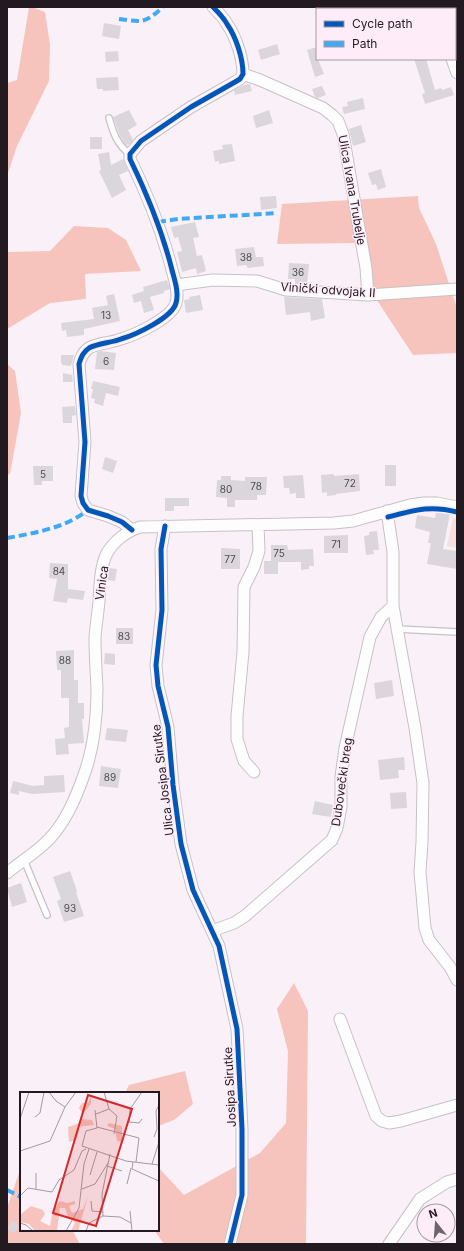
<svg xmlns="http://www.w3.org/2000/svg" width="464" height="1251" viewBox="0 0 464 1251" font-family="Inter,sans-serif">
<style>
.green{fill:#f7e0df}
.forest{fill:#f6c3bd}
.building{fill:#dbd5dc}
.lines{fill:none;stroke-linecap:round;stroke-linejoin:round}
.service-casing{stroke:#c8c0c5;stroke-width:8}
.minor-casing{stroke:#c8c0c5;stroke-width:13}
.service{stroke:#fefdfe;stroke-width:5.5}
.minor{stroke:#fefdfe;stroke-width:11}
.quiet{stroke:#3fa9f5;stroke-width:4;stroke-dasharray:8 4;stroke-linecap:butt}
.cycleway-casing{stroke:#feedf9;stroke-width:8}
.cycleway{stroke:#0057b8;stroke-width:5}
.labels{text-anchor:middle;stroke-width:3;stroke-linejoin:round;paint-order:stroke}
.number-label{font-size:10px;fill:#50494f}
.street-label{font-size:12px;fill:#221a20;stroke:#feedf9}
.inset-road{fill:none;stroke:#a49ba2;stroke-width:1}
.view{fill:#d62828;fill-opacity:0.15;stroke:#d62828;stroke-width:2}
.inset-edge{fill:none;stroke:#221a20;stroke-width:2}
</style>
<rect width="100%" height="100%" fill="#faf1f8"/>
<path class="green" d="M453,518L457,519V548L447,546Z"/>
<path class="forest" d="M29,7H32L45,12L50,45L49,81L17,146L7,176V83L17,80Z
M418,196L419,208L436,244L457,308V353L413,355L365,282L360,243L277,244L282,204Z
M74,226L108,228L126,240L141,271L85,274L86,299L50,303L7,329V252L50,251Z
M7,364L15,371L21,413L10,474L7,475Z
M294,983L308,1011L306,1244H164L154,1230H158V1167L184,1195L260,1153L286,1123L288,1051L277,1009Z
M185,1071L193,1104L174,1120L158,1126V1093H125L129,1085Z
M21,1167V1230H72L80,1244H7V1208Z"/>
<path class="building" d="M104,23L121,26L119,39L102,36Z
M277,44L280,54L261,60L258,50Z
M317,47V59H318L324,74L315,77L307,50Z
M118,51L119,61L106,62L105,52Z
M414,59H426L435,90L441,88L442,90L451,87L454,95L425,104L422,94L425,93Z
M118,77L119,90L103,91V89H97L96,78Z
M250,84L252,91L235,95L234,90L244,85Z
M322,86L326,95L318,98L315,97L312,89Z
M363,98L365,109L344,114L342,107L348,106L347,102Z
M129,110L137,125L128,130L133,140L130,144L126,145L120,136L113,117Z
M269,110L273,123L256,128L253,116Z
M361,125L366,142L353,146L349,129Z
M90,137H102V149H90Z
M232,144L235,161L219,164V161L215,162L213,151L223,149L222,145Z
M109,152L111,165L123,159L128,171L119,175L126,190L112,198L99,171L101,170L98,154Z
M381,169L386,187L378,190L376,184L372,185L368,173Z
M276,196L277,208L261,210L260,197Z
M195,222L199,237L193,238L197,256L202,255L206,271L197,274L196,268L182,272L177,252L182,251L178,237L174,238L171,227Z
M254,247L256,257H263L264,266L248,268L246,265L237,266L235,249Z
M289,263L309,264L307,284H295V279H288Z
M167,280L170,289L164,291V293L150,297L154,310L144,313L141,301L134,303L132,295L144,291L143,287Z
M114,294L120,321L84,329V335L67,337L66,330L62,331L61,323L94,319L92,308L108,305L106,296Z
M200,295L203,310L186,313L184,300L190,299L189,297Z
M284,297L322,299L325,318L311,321L310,312L286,315Z
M101,351L116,353L114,370L95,369L97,352Z
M61,355H74L71,366L62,365V363H61Z
M63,373L72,375L73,382H63Z
M93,381L120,387L118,396L106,393L103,406L94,403L95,399L91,398L93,389H91Z
M75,406L76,415L72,416V423H63L62,407Z
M105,457L117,461L113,473L102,469Z
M385,465H396V486H385Z
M33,466H53V481H42V485H34Z
M334,474V476L359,474L360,491L336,494V495L327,496V492L322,493L321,475Z
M303,475L305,498H296V493L290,494L289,488H284L283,476Z
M221,476H231V480L245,481V477H267L266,495H257V500H235V507H227V498L216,497L217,480H221Z
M165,498H189V506H174V511H165Z
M436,512L450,514L443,549L457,551V569L427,564L431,543H428L430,532L415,528L417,515L435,518Z
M377,531L379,550H373L374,554L366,555L364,536L369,535V532Z
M348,535V553H324V536Z
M271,545H287L288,550L313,549L314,566H309V569L301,570V562H278V574H264V561H271Z
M221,548L240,549V569H221Z
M50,563L68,564V589L85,591L83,600L68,598L67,603L53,601L57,579L49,578Z
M109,568L117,569L115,581L107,580Z
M116,628H133V644H116Z
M74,650V680H78V703H84V719H82L84,743L68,744L69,754L56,755L55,739L65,738L64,728L69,727V698H61V670H57L56,651Z
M105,653L115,654V665L104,664Z
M392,680L394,696L376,699L374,683Z
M107,728L128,730L126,742L105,740Z
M404,757L405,770H398L399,778L380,780L378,760Z
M101,766L121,769L118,788L99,786Z
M64,775L65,792L32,794L19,791V795L10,793L13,781L33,786L44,785V776Z
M406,792L407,808L391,809L390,793Z
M315,801L333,805L331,817L312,814Z
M70,871L77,891L76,892L84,916L64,922L57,901L61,899L53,877Z
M21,883L27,902L12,907L7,888Z
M13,1220L19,1226L14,1233L7,1229Z"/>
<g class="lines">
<g class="service-casing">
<path id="service" d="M109,118C113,132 117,145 130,154
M397,629L457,632
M24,860L47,915"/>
</g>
<g class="minor-casing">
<path id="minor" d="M442,9V7
M452,59L457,73
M243,74L260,80L323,108L332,115L338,121L343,134L359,228L366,268L368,295
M176,285L213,280L257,281L286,290L368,295L457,289
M387,511L393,552V606L415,728L423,783L422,842L420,872L425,928L429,940L450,967L457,980
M165,526L161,549L162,610L156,665L158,686L168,727L173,785L181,844L193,890L212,931L219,946L237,1029L242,1129V1195L230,1244
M132,530L122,522L108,516L88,510L83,503L81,496L85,442L79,364C81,357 83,352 89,348C98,343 111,343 121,339C135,335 172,318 176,303C179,293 175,281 172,270C162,230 148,196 130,159V154L141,141L191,107L235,82L240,79L243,74C243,58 236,37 227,24C224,18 218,12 213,7
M254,772L244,761L237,739V716L243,652L244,587L254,567L259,551L258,525
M7,873C19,863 32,855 43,845C64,827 76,798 85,772C94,746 97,716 97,688C96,671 95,654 95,637C96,625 98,613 99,601C100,586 100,567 107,553C114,541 127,531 140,527L334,523L353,521L410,505L424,503H437L457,507
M212,931L234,923L245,916L332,840L337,828L341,807V777L345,748L370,637L381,617L393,606
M340,1019L376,1116L382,1121L389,1123L401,1121L457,1105
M389,1244L420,1199L447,1182L457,1179"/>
</g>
<use href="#service" class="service"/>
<use href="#minor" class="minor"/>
<path class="quiet" d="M119,19C143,22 144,24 163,7
M158,222L178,219L277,213
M7,538C35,533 65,528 88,510
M7,1190L21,1197"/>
<g class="cycleway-casing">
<path id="cycleway" d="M388,517C415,510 430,505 457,512
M165,526L161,549L162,610L156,665L158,686L168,727L173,785L181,844L193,890L212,931L219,946L237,1029L242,1129V1195L230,1244
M132,530L122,522L108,516L88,510L83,503L81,496L85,442L79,364C81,357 83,352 89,348C98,343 111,343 121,339C135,335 172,318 176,303C179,293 175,281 172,270C162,230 148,196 130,159V154L141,141L191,107L235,82L240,79L243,74C243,58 236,37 227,24C224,18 218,12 213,7"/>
</g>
<use href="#cycleway" class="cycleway"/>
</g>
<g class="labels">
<g class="number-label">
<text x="246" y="261">38</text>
<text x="298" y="276">36</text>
<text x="106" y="319">13</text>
<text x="106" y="365">6</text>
<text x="43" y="478">5</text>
<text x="350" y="487">72</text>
<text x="256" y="490">78</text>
<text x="226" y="493">80</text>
<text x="336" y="548">71</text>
<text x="279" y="557">75</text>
<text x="230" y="563">77</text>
<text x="59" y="575">84</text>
<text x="124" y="640">83</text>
<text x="65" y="664">88</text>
<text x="110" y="781">89</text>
<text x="70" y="912">93</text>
</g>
<g class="street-label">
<text transform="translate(352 190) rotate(80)" y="4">Ulica Ivana Trubelje</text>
<text transform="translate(328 290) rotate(4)" y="4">Vinički odvojak II</text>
<text transform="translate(102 583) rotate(-82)" y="4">Vinica</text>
<text transform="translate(163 780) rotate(-97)" y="4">Ulica Josipa Sirutke</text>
<text transform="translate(342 782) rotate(-82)" y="4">Dubovečki breg</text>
<text transform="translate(230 1087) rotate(-93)" y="4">Josipa Sirutke</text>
</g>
</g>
<g transform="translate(20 1092)">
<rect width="139" height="139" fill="#faf1f8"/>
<path d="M71,5V12L63,22L59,16L62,11H68ZM61,27L72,28L74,33L57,35L59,39L56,48L49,50L48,35L60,31ZM89,31L102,34V50L97,49L95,37L87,34ZM68,104L58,139H51L55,131L48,125L45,116H40L37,139H15L9,132L0,130L1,122L11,114L23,118L25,122L20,129L30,134L33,118L40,109L47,111L55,109V112L49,114L52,121L63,117Z" fill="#f6c3bd"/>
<path class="inset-road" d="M29,0L36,9L45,15M89,17L97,24L94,42M75,18L77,36L66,39L62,54L106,69L139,73M76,22L89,17L84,0M15,25L20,21L24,0M0,27L9,0M122,27L119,31L109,30L110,17L122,0M77,35L119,46L116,70M134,45L137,37L136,19L139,13M0,59L30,49L45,15L56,0M113,70L112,77L139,89M132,72L139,50M87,74L102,79M16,81V97M70,83L77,60M107,92L111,76M62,97L75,92L88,71M0,104L8,96L32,100L39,88L54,78L62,59L66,57M71,109L72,119L83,120M110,119L112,139M83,124L82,102L90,62M0,131L6,133L13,139M46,139L59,116L64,72L69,57M66,139L69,131L83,124L100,125L111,131"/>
<path class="view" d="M68,3L112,17L76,134L33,121Z"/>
<rect width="139" height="139" class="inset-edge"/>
</g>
<rect width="464" height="1251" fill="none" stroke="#221a20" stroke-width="16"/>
<rect x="316" y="8" width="140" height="52" fill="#feedf9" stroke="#a699a2"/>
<rect x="324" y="21" width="20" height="6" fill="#0057b8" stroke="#a699a2"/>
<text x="352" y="28" font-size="12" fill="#221a20">Cycle path</text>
<rect x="324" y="41" width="20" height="6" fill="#3fa9f5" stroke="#a699a2"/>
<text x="352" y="48" font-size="12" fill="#221a20">Path</text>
<g transform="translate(436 1223) rotate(343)"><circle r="19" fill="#feedf9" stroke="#a699a2"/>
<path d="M0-3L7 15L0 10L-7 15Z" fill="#6e656c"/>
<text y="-6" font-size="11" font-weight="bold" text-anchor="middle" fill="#221a20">N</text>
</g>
</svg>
